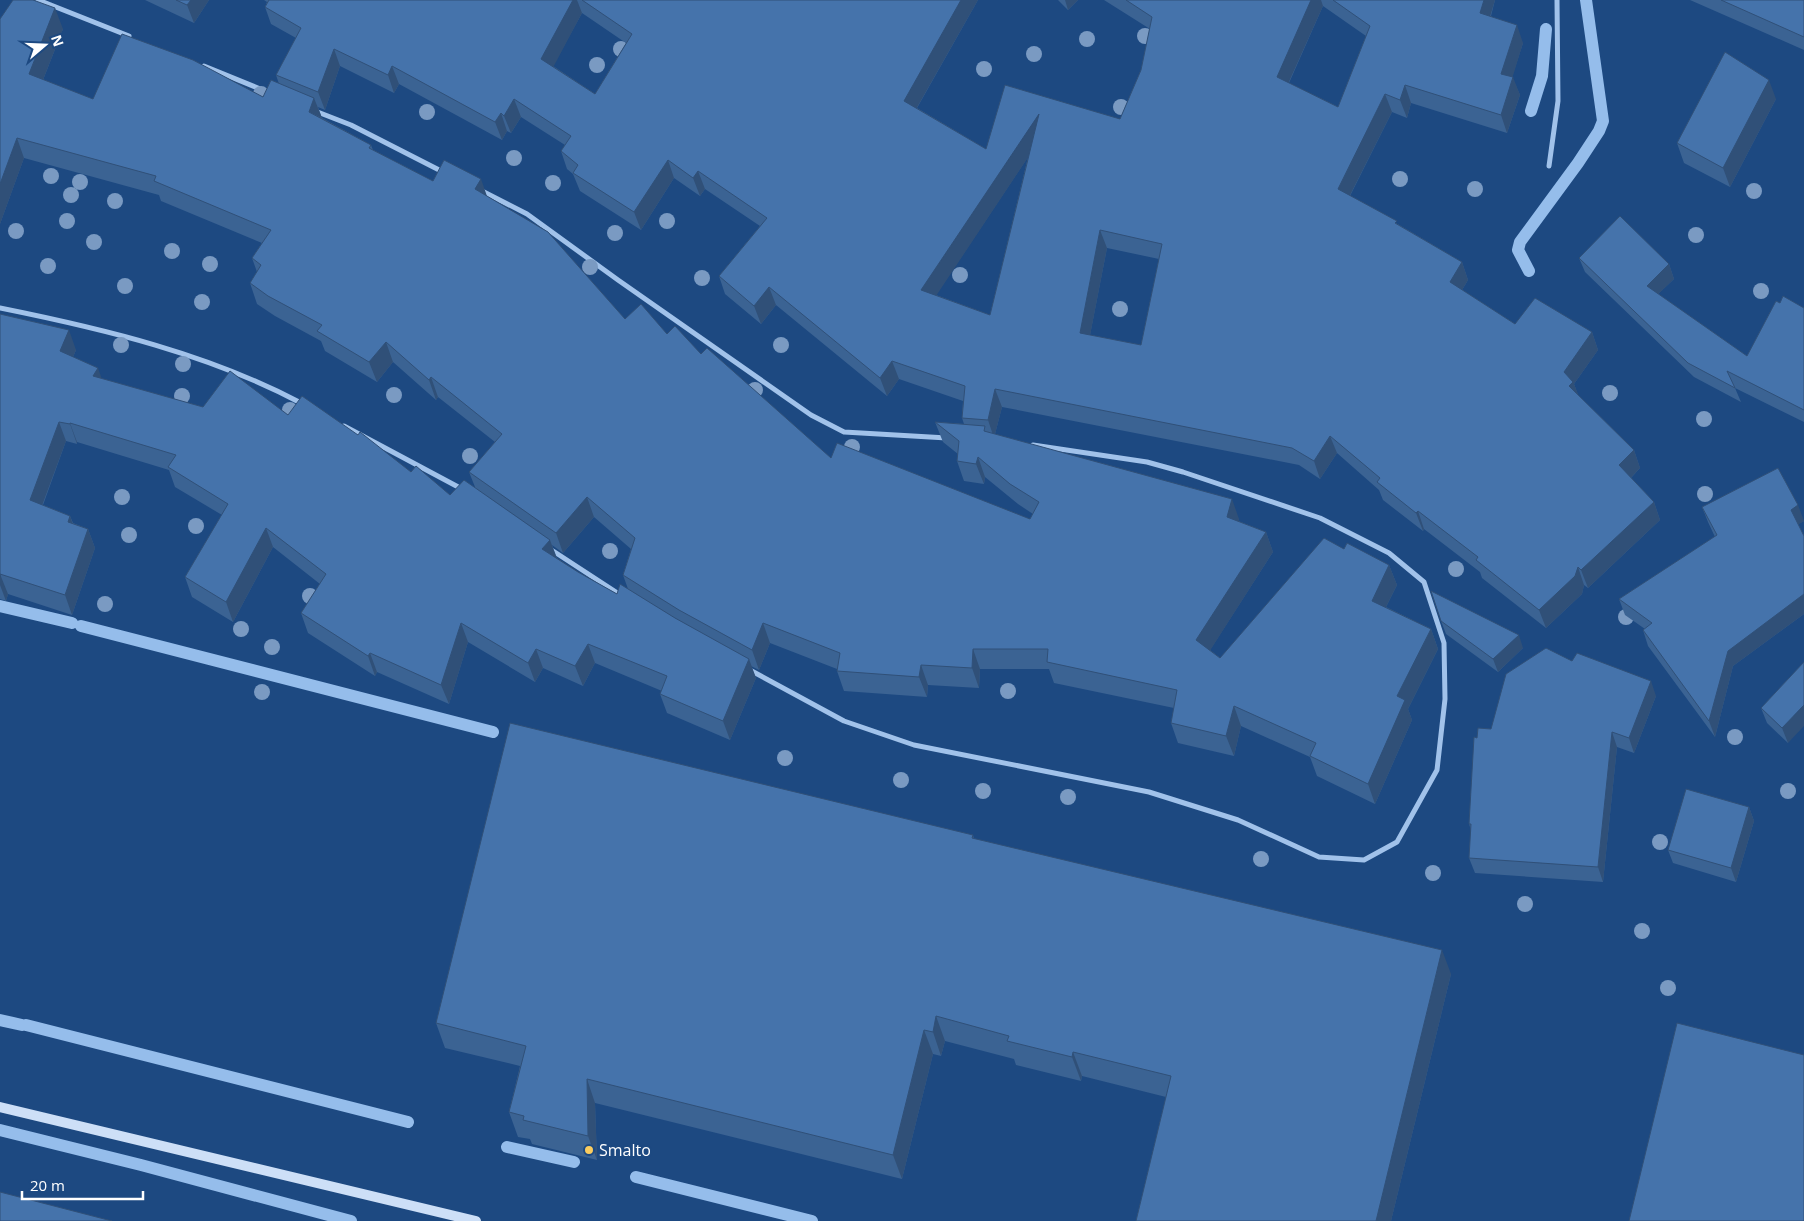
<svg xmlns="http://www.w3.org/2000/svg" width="1804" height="1221" viewBox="0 0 1804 1221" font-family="'Open Sans',sans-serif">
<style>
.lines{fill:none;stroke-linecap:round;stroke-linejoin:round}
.stream{stroke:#95bdeb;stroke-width:12}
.street{stroke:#a1c2ea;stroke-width:5}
.secondary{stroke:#cddff7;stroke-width:10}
.tree{fill:#7a9ac2}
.wall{fill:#3b6393;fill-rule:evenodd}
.shaded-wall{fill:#305078}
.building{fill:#4573ab;stroke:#305078;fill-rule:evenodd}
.poi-dot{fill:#facc5f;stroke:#1d4981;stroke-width:2}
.labels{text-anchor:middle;stroke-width:4;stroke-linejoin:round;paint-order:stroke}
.poi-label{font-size:16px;fill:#fff;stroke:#1d4981;text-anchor:start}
</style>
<rect width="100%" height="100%" fill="#1d4981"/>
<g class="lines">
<path class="stream" d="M1531,111L1542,76L1546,29
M1529,271L1518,250L1520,242L1578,163L1599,131L1603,121L1586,0
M0,606L72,623
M81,626L493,732
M0,1020L22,1025
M26,1025L408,1122
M0,1130L141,1165L351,1221
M507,1147L574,1162
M636,1177L812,1221"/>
<path class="street" d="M38,0L129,36
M204,66L270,93
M315,111L351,125L445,173
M1549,166L1558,101L1557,0
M480,190L527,214L618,280L811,415L844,432L947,438
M0,308C104,329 209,354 303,404
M344,426L462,489
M550,549L622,596
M748,669L844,721L914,745L1149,792L1238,820L1319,857L1364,860L1397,842L1437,770L1445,699L1444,643L1424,582L1389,553L1320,518L1183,472L1147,462L1033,445"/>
<path class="secondary" d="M0,1107L476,1221"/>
</g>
<g class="tree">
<circle cx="1145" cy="36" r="8"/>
<circle cx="1087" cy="39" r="8"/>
<circle cx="621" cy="49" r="8"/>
<circle cx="1034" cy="54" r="8"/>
<circle cx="597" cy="65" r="8"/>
<circle cx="984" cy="69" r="8"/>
<circle cx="261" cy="94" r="8"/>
<circle cx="1121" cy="107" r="8"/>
<circle cx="427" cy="112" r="8"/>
<circle cx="514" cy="158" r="8"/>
<circle cx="51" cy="176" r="8"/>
<circle cx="1400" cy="179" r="8"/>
<circle cx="80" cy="182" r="8"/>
<circle cx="553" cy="183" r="8"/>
<circle cx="1475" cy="189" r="8"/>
<circle cx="1754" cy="191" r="8"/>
<circle cx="71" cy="195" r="8"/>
<circle cx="115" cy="201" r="8"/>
<circle cx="67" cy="221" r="8"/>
<circle cx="667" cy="221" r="8"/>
<circle cx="16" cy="231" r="8"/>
<circle cx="615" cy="233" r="8"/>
<circle cx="1696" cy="235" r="8"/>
<circle cx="94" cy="242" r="8"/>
<circle cx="172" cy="251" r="8"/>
<circle cx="210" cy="264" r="8"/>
<circle cx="48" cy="266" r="8"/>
<circle cx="590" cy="267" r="8"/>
<circle cx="960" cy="275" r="8"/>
<circle cx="702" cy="278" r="8"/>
<circle cx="125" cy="286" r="8"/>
<circle cx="1761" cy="291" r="8"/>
<circle cx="202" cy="302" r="8"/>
<circle cx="1120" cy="309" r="8"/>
<circle cx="121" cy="345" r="8"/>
<circle cx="781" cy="345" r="8"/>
<circle cx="183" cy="364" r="8"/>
<circle cx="755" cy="390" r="8"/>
<circle cx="1610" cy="393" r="8"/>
<circle cx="394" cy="395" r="8"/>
<circle cx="182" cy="396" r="8"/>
<circle cx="290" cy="410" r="8"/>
<circle cx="1704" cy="419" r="8"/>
<circle cx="852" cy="447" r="8"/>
<circle cx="470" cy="456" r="8"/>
<circle cx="1705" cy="494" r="8"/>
<circle cx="122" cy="497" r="8"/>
<circle cx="196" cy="526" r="8"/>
<circle cx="129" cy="535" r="8"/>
<circle cx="610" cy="551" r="8"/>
<circle cx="1456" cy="569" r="8"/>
<circle cx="310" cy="596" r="8"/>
<circle cx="105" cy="604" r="8"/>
<circle cx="1626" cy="617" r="8"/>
<circle cx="241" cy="629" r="8"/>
<circle cx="272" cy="647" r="8"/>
<circle cx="1008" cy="691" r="8"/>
<circle cx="262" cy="692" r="8"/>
<circle cx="1735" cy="737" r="8"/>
<circle cx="785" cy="758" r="8"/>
<circle cx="901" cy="780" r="8"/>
<circle cx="983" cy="791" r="8"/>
<circle cx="1788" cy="791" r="8"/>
<circle cx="1068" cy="797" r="8"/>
<circle cx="1660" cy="842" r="8"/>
<circle cx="1261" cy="859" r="8"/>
<circle cx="1433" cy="873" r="8"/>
<circle cx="1525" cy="904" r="8"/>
<circle cx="1642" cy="931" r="8"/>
<circle cx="1668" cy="988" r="8"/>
</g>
<path class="wall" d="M145,0H209L194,23Z
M264,0H978L917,108L986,149L1120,119L1141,70L1150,29L1104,0H1495L1491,16L1523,43L1512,77L1520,95L1507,133L1411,103L1407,118L1392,112L1350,196L1462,262L1468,280L1462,290L1515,324L1592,332L1598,350L1574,384L1578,395L1634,450L1640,468L1631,478L1654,502L1660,520L1588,588L1584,585L1582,594L1546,628L1482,578L1480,572L1424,529L1423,531L1383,500L1379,490L1337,453L1320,479L1299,465L1002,407L995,434L1239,519L1238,521L1266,532L1273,552L1210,650L1220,658L1344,549L1389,565L1397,585L1386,607L1431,629L1438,649L1408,709L1412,720L1375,804L1317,776L1310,757L1241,726L1234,756L1178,743L1171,723L1174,708L1054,683L1049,669H980L979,688L928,685L927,697L844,691L837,671V669L770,643L759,670L751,666L756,678L730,740L667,713L660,694L662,691L595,663L583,686L543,668L535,682L468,642L449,704L377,672L375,676L308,633L301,613L320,584L273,547L233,622L192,597L185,577L222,515L175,487L169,470L77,442V444L66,441L43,505L70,516L73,523L88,529L95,548L72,615L8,594L6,601L0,599V314L76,350L73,357L102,379L203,407L288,415L358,435L411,472L450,495L475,487L469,472L495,442L438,397L436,400L393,362L377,382L325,351L321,341L275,316L257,304L250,283L257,272L252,258L262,243L161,201L159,195L24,158L0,224V19L63,29L43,80L93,99L263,97L279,84L276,75L296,38L271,24L265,7L267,2ZM1323,6L1366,36L1338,107L1289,83ZM582,13L626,43L595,94L553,66ZM340,66L394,93L399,84L502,140L507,131L511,133L521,117L565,145L561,151L567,169L573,174L580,191L641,230L674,178L700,196L705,189L760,226L719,276L725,294L761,324L776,305L887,396L899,379L963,401L962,418L964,424L935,422L943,442L958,454L957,461L964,481L984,484L985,477L1018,504L1033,514L1030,519L831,458L701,354L667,334L625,319L487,196L433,181L373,150L371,145L322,118L318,107L325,110ZM1028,157L990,315L936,295ZM1107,248L1159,259L1141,345L1090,335ZM594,517L631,549L623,575L628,589L617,594L578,572L557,558L552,545L563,553Z
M1058,0H1078L1068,10Z
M1690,0H1804V50Z
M1776,99L1730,187L1684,163L1677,143Z
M1579,258L1669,264L1674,279L1658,294L1747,356L1780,303L1804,308V422L1735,388L1741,402L1694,377L1585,272Z
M1702,507L1804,521L1798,524L1804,536V614L1733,666L1715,737L1648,646L1643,630L1645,629L1625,615L1619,599L1715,537L1708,522Z
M1441,621L1523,648L1498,672L1446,634Z
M1804,662L1788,743L1767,723L1761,708Z
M1656,696L1634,753L1617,747L1603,882L1475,873L1469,858L1471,830L1469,824L1477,738L1491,729Z
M1749,807L1754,821L1736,882L1673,863L1668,850Z
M973,835L974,839L1451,974L1391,1221H1136L1166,1097L1082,1076L1081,1081L1016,1065L1014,1059L945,1041L941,1056L933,1054L902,1179L595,1103L597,1160L532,1144L530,1139L518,1137L509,1112L520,1066L445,1048L436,1023Z"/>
<path class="shaded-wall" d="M191,0H209L194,23L187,5Z
M573,0H577L582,13L548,77L541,59Z
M961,0H978L911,118L904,101Z
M1065,0H1078L1068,10Z
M1311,0H1321L1323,6L1283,95L1277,77Z
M1484,0H1495L1486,30L1480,13Z
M55,8L63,29L37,95L29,74Z
M1517,25L1523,43L1508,92L1501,74Z
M334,49L340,66L325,110L318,92Z
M392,66L399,84L394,93L388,75Z
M1513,77L1520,95L1507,133L1501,115Z
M1769,80L1776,99L1730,187L1723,168Z
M1405,85L1411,103L1407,118L1400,100Z
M1385,94L1392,112L1344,207L1338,189Z
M314,98L322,118L309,112Z
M514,99L521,117L511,133L504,116Z
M501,113L507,131L502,140L495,122Z
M1039,114L1045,132L928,308L921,290Z
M17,138L24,158L0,224V184Z
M668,160L674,178L641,230L634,212Z
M698,171L705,189L700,196L693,178Z
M481,179L488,199L475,189Z
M1100,230L1107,248L1087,351L1080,333Z
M1462,262L1468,280L1456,300L1450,282Z
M1669,264L1674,279L1652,300L1647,286Z
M769,287L776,305L761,324L754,306Z
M69,330L76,350L67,371L60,351Z
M1592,332L1598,350L1574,384L1580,399L1575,404L1564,372Z
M386,342L393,362L377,382L369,362Z
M892,361L899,379L887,396L880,378Z
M98,368L105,388L93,376Z
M431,377L438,397L436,400L429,380Z
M995,389L1002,407L994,438L988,420Z
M59,422L66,441L37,519L30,500Z
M70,423L77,442V444L70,424Z
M1330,436L1337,453L1320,479L1314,461Z
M1634,450L1640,468L1626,483L1619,465Z
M978,457L985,477L984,484L976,464Z
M587,497L594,517L563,553L556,533Z
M1232,499L1239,519L1234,537L1227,517Z
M1654,502L1660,520L1588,588L1581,570Z
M1798,505L1804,521L1796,526L1791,510Z
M1418,511L1424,529L1423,531L1416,513Z
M70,516L77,536L68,522Z
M266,528L273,547L233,622L226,602Z
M88,529L95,548L72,615L65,595Z
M1266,532L1273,552L1204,660L1196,640Z
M550,540L557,559L542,549Z
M1389,565L1397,585L1379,621L1372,601Z
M1578,567L1584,585L1582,594L1546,628L1539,610Z
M0,574L8,594L6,601L0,585Z
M1804,594V614L1733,666L1715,737L1709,721L1728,651Z
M461,623L468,642L449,704L441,685Z
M763,623L770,643L759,670L752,650Z
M1431,629L1438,649L1408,709L1412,720L1375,804L1368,784L1397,696Z
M1519,635L1523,648L1498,672L1493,659Z
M588,644L595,663L583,686L575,666Z
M536,649L543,668L535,682L528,663Z
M973,649L980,669L979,688L972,668Z
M370,653L377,672L375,676L368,656Z
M749,659L756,678L730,740L723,721Z
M921,665L928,685L927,697L919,677Z
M1651,681L1656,696L1634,753L1629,738Z
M1804,705V726L1788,743L1782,728Z
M1234,706L1241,726L1234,756L1226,736Z
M1612,732L1617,747L1603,882L1598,867Z
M1749,807L1754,821L1736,882L1731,868Z
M1442,950L1451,974L1391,1221H1376Z
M936,1016L945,1041L941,1056L933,1032Z
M924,1030L933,1054L902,1179L893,1155Z
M1073,1052L1082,1076L1081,1081L1072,1057Z
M587,1079L595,1103L597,1160L588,1136Z"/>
<path class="building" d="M13,0H33L55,8L29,74L93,99L122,34L193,60L263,97L271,80L314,98L309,112L371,145L369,148L433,181L444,160L481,179L475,189L548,232L625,319L641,304L667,334L675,326L701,354L707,348L831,458L837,443L1030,519L1039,502L1010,484L978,457L976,464L957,461L959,441L935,422L985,426L984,431L1232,499L1227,517L1266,532L1196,640L1220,658L1324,538L1344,549L1347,543L1389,565L1372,601L1431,629L1397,696L1405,700L1368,784L1310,756L1316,743L1234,706L1226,736L1171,723L1177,690L1047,662L1048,649H973L972,668L921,665L919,677L837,671L840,653L763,623L752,650L679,610L623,575L635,538L587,497L556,533L469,472L502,434L431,377L429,380L386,342L369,362L317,331L322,325L268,296L250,283L261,265L252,258L271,230L154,181L156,176L17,138L0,184V19Z
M176,0H191L187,5Z
M269,0H573L541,59L595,94L632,34L582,0H961L904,101L986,149L1005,85L1120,119L1141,70L1152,17L1126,0H1311L1277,77L1338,107L1370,26L1333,0H1484L1480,13L1517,25L1501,74L1513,77L1501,115L1405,85L1400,100L1385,94L1338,189L1397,221L1395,223L1462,262L1450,282L1515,324L1535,298L1592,332L1564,372L1573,382L1569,386L1634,450L1619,465L1654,502L1581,570L1578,567L1575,576L1539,610L1476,560L1478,557L1418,511L1416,513L1377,482L1380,478L1330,436L1314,461L1292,448L995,389L988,420L962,418L965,386L892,361L880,378L769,287L754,306L719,276L767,218L698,171L693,178L668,160L634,212L573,173L578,165L561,151L571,136L514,99L504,116L501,113L495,122L392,66L388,75L334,49L318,92L276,75L301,28L265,7ZM1039,114L990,315L921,290ZM1100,230L1162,244L1141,345L1080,333Z
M1721,0H1804V37Z
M1725,52L1769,80L1723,168L1677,143Z
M1620,216L1669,264L1647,286L1747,356L1776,301L1780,303L1783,296L1804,308V410L1727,371L1735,388L1688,363L1579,258Z
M0,314L69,330L60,351L98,368L93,376L203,407L230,371L288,415L302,396L358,435L360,432L411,472L416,466L450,495L464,480L550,540L542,549L578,572L617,594L620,584L675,618L749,659L723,721L660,694L667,676L588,644L575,666L536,649L528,663L461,623L441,685L370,653L368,656L301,613L326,574L266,528L226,602L185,577L228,504L168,467L176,455L70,423V424L59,422L30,500L70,516L68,522L88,529L65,595L0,574V576Z
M1778,468L1798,505L1791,510L1804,536V594L1728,651L1709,721L1643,630L1652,623L1619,599L1717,535L1702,507Z
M1431,591L1519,635L1493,659L1441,621Z
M1546,648L1572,661L1577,653L1651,681L1629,738L1612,732L1598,867L1469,858L1471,824H1469L1474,737L1477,738L1478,728L1491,729L1506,674Z
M1804,662V705L1782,728L1761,708Z
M510,723L973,835L972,838L1442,950L1376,1221H1136L1171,1076L1073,1052L1072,1057L1007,1041L1009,1036L936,1016L933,1032L924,1030L893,1155L587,1079L588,1136L523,1120L524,1116L509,1112L526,1046L436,1023Z
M1686,789L1749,807L1731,868L1668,850Z
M1677,1023L1804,1055V1221H1629Z
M0,1192L112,1221H0Z"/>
<circle class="poi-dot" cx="589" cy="1150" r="5"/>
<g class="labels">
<g class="poi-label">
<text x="599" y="1156">Smalto</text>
</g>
</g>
<g transform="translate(45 45) rotate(71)" stroke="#1d4981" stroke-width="4" paint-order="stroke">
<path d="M0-4L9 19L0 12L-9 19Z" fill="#ffffff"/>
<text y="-8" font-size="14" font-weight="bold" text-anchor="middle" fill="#ffffff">N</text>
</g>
<path d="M22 1191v8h121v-8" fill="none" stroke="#ffffff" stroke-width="2.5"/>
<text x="30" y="1191" font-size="15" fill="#ffffff" stroke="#1d4981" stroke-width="4" paint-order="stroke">20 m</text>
</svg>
